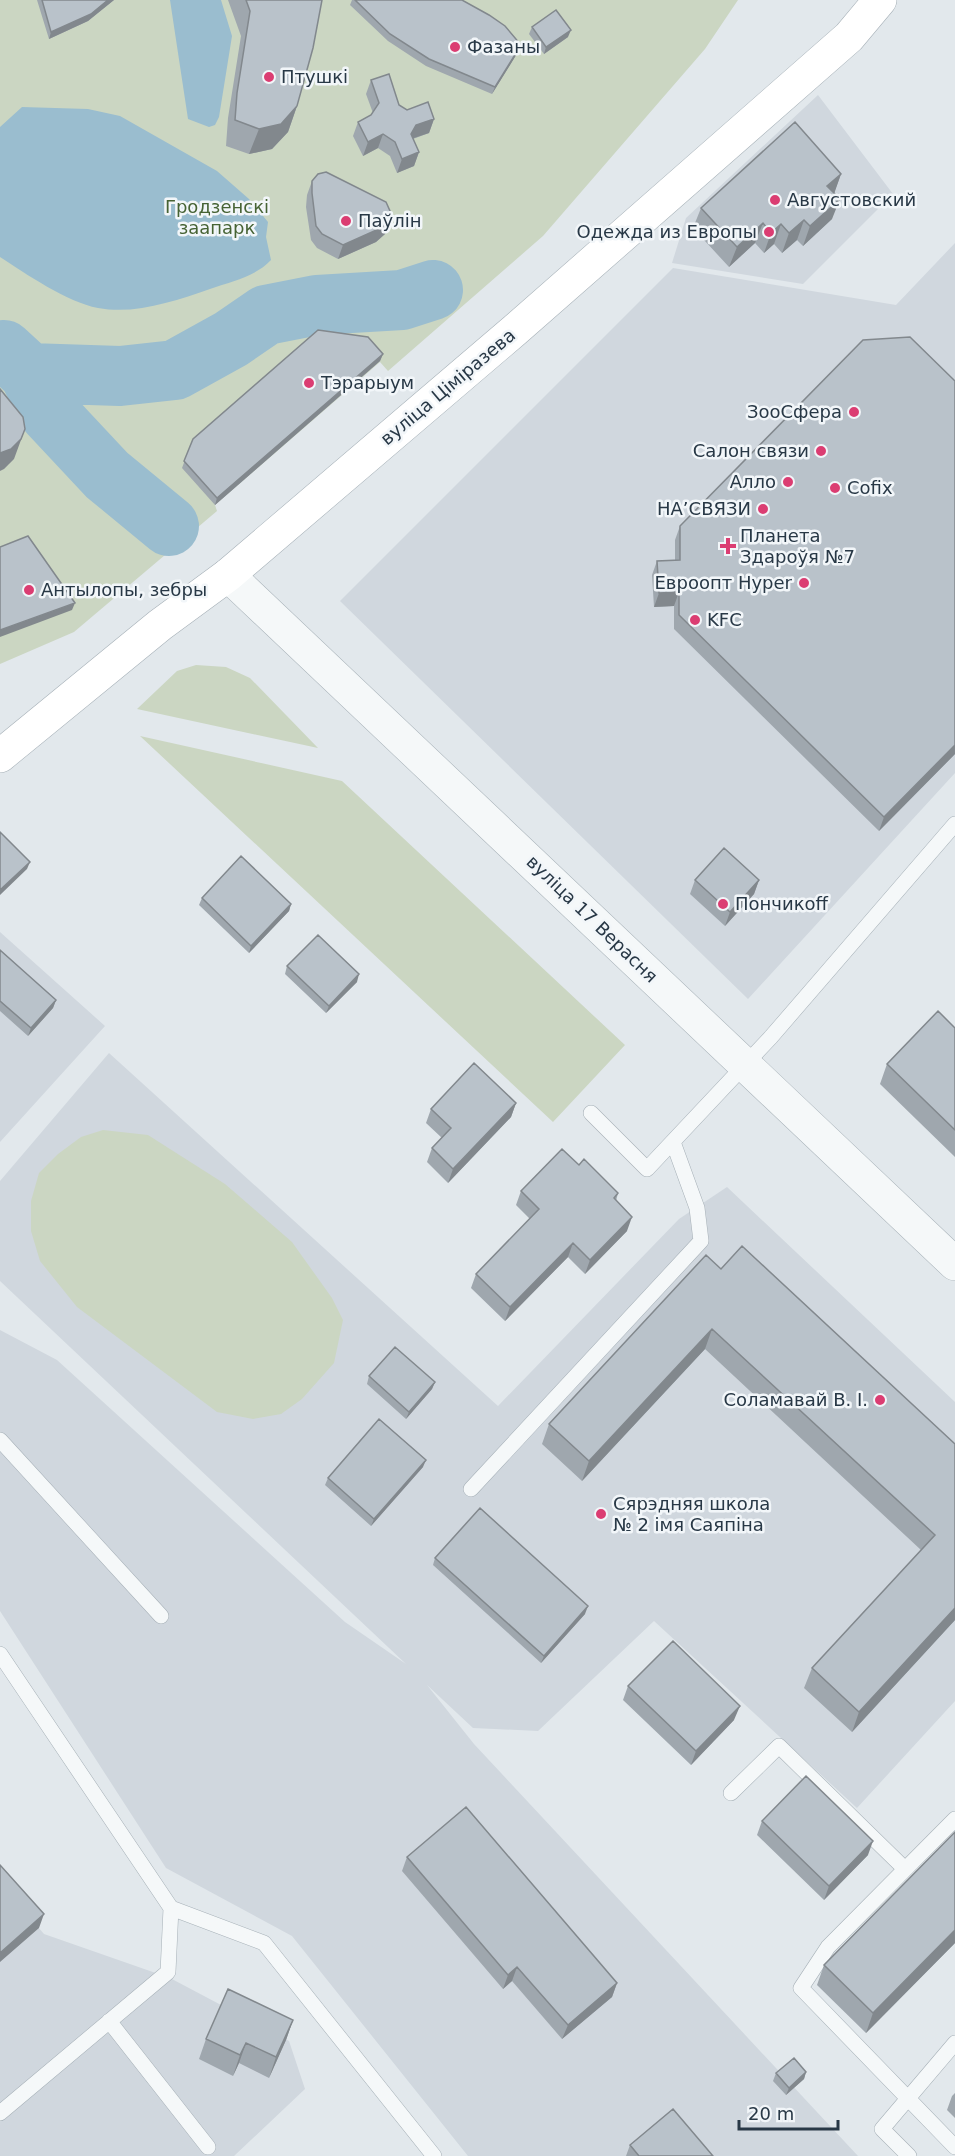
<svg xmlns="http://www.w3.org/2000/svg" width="955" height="2156" viewBox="0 0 955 2156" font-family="'DejaVu Sans',sans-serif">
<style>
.built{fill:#d0d7de}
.green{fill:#cbd6c2}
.water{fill:#9abdcf}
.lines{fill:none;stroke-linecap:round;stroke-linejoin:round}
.river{stroke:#9abdcf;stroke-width:60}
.service-casing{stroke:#a6b0b7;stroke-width:16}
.tertiary-casing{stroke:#a6b0b7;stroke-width:34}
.secondary-casing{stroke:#a6b0b7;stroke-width:34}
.service{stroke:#f5f8f9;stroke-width:15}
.tertiary{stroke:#f5f8f9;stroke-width:33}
.secondary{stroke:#fff;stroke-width:33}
.wall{fill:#9fa7ae}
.shaded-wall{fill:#82888d}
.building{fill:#b9c2ca;stroke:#82888d;stroke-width:1.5}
.poi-dot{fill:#db3d72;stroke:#f2f6f9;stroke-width:2}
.labels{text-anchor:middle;stroke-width:5;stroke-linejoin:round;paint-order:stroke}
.poi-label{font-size:18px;fill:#283846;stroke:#f2f6f9;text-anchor:start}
.park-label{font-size:18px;fill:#466334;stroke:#f2f6f9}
.street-label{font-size:18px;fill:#283846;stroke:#f2f6f9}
</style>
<rect width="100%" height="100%" fill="#e2e8ec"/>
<path class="built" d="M818,95L893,194L803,284L672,263L686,218Z
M955,243V773L748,999L340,601L673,268L896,305Z
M0,932L105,1026L0,1142Z
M109,1053L498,1406L679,1219L727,1187L955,1402V1701L857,1808L654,1621L538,1731L473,1728L427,1685L474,1744L858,2156H468L292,1936L166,1868L0,1611V1330L57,1360L345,1622L406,1664L0,1281V1181Z
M0,1883L44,1934L170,1978L289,2041L305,2089L234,2156H0Z"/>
<path class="green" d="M0,0H738L705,49L543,236L388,371L380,362L215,505L217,511L74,632L0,664Z
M196,665L226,667L250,678L318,748L137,709L177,671Z
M140,736L342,781L625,1045L553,1122Z
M103,1130L148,1135L225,1184L292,1242L332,1298L343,1320L334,1363L302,1399L281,1414L253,1419L217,1412L77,1307L40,1261L31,1231V1201L39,1173L58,1154L81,1137Z"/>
<path class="water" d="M170,0H221L232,36L219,117L215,125L209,127L188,119Z
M22,107L88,109L120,116L217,171L249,199L268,222L266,237L271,260C255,277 232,281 210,289C175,301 135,315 98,308C67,302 26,274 0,257V127Z"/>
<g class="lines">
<path class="river" d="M4,350L29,373L49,413L107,475L169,526
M29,373L120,376L175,370L231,339L266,315L317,305L402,300L433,290"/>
<g class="service-casing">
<path id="service" d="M591,1113L647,1169L771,1037L955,824
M0,1440L161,1616
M471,1489L701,1241L697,1208L673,1142
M0,1654L171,1908L168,1972L0,2113
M731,1793L779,1746L905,1869
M955,1819L828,1947L801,1988L955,2147
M171,1908L264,1943L434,2156
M109,2021L208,2147
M909,2156L882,2129L955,2043"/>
</g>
<g class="tertiary-casing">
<path id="tertiary" d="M228,575L955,1264"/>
</g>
<g class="secondary-casing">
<path id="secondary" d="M0,756L160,625L228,575L515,330L849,37L880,0"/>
</g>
<use href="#service" class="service"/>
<use href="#tertiary" class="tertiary"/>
<use href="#secondary" class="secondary"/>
</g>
<path class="wall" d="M37,0H114L88,21L49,39Z
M228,0H322L297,106L288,132L272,149L249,154L226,146L228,118L241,36Z
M352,0H462L518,52L492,94L426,66L388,41L350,5Z
M532,27L568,37L544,54L529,34Z
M371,80L399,105L407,110L434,119L429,133L413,139L419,152L414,166L397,173L390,156L378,148L363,156L353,136L358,122L371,115L373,113L366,94Z
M841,174L834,193L832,219L803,246L797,240L782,253L774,244L764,253L755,243L729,267L693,228L701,208Z
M312,181L390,220L385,234L376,242L338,259L317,248L311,240L306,207L307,195Z
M383,354L380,361L215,505L182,468L193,439Z
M955,381V754L879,831L674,629V606L654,607L652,575L657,561L675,560V540L680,526Z
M695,880H759L754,894L725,926L690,894Z
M202,898L291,904L289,911L249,953L199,905Z
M0,950L56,1000L53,1008L28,1036L0,1011Z
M287,966L357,982L326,1013L285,974Z
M955,1028V1157L880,1084L887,1064Z
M516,1103L511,1117L448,1183L427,1162L432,1148L442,1138L426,1123L431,1109Z
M579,1165L618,1193L616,1201L627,1231L585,1274L568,1257L505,1321L471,1288L476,1274L530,1219L516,1205L521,1191Z
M721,1269L955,1444V1620L852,1732L804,1688L812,1668L921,1550L705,1349L582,1481L542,1444L549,1424Z
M369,1376L435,1382L432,1389L406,1419L367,1384Z
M423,1467L371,1526L325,1485L328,1478Z
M435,1558L585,1614L541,1663L433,1565Z
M628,1686L734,1720L691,1765L623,1700Z
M762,1821L868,1855L824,1900L757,1835Z
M955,1832V1943L866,2033L817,1985L824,1965Z
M407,1857L617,1983L612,1997L562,2039L512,1981L503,1989L402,1871Z
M293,2020L286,2040L269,2078L239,2063L233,2076L199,2059L206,2039Z
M806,2072L804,2079L786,2095L773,2081L776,2073Z
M955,2093V2118L947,2110L952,2096Z
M630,2145L713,2156H626Z"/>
<path class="shaded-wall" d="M108,0H114L88,21L49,39L51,32Z
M571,30L568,37L544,54L546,47Z
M521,45L518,52L492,94L495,87Z
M297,106L288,132L272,149L249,154L259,129Z
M434,119L429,133L411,139V134L416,125Z
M383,134L378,148L363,156L368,142Z
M419,152L414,166L397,173L402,159Z
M841,174L834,194L827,186Z
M840,199L832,219L803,246L810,226Z
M390,220L385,234L376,242L338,259L343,245Z
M804,220L797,240L782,253L789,233Z
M763,223L755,243L729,267L737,247Z
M781,224L774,244L764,253L771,233Z
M383,354L380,361L215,505L217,498Z
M25,429L14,459L4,469L0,471V453Z
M679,592L674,606L654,607L659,593Z
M75,603L72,610L0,637V630Z
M955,745V754L879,831L884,817Z
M30,862L27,869L0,895V890Z
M759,880L754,894L725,926L730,912Z
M291,904L289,911L249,953L251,946Z
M359,974L357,982L326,1013L329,1006Z
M56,1000L53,1008L28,1036L31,1028Z
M516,1103L511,1117L448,1183L453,1169Z
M632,1217L627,1231L585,1274L590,1260Z
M573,1243L568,1257L505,1321L510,1307Z
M712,1329L705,1349L582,1481L589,1461Z
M435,1382L432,1389L406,1419L409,1412Z
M426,1460L423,1467L371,1526L374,1519Z
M588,1606L585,1614L541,1663L544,1656Z
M955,1608V1620L852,1732L859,1712Z
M740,1706L734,1720L691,1765L696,1751Z
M873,1841L868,1855L824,1900L829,1886Z
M44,1914L39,1928L0,1962V1953Z
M955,1930V1943L866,2033L873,2013Z
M517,1967L512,1981L503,1989L508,1975Z
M617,1983L612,1997L562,2039L568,2025Z
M293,2020L286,2040L269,2078L276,2057Z
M246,2043L239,2063L233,2076L240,2055Z
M806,2072L804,2079L786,2095L789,2088Z"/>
<path class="building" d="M42,0H108L91,14L51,32Z
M246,0H322L313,48L297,106L281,124L259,129L235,120L237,93L250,11Z
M355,0H462L489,15L505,26L521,45L495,87L429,59L390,34Z
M556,10L571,30L546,47L532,27Z
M389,74L399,105L407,110L428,102L434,119L416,125L411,134L419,152L402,159L395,142L383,134L368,142L358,122L371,115L379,103L371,80Z
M795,122L841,174L827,186L840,199L810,226L804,220L789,233L781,224L771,233L763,223L737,247L701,208Z
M326,172L386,202L390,211V220L381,228L343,245L322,234L316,226L312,193V181L318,174Z
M318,330L368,337L383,354L217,498L184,461L193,439Z
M910,337L955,381V745L884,817L679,615V592L659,593L657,561L680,560V526L863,340Z
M0,389L23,417L25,429L21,439L11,449L0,453Z
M28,536L75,603L0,630V547Z
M0,832L30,862L0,890Z
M724,848L759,880L730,912L695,880Z
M241,856L291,904L251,946L202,898Z
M318,935L359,974L329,1006L287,966Z
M0,950L56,1000L31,1028L0,1001Z
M938,1011L955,1028V1130L887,1064Z
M474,1063L516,1103L453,1169L432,1148L451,1128L431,1109Z
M562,1149L579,1165L584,1159L618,1193L614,1198L632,1217L590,1260L573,1243L510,1307L476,1274L539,1209L521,1191Z
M742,1246L955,1444V1608L859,1712L812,1668L935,1535L712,1329L589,1461L549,1424L706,1255L721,1269Z
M395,1347L435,1382L409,1412L369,1376Z
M379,1419L426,1460L374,1519L328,1478Z
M480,1508L588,1606L544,1656L435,1558Z
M673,1641L740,1706L696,1751L628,1686Z
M806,1776L873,1841L829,1886L762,1821Z
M466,1807L617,1983L568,2025L517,1967L508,1975L407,1857Z
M955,1832V1930L873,2013L824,1965Z
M0,1865L44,1914L0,1953Z
M228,1989L293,2020L276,2057L246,2043L240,2055L206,2039Z
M794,2058L806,2072L789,2088L776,2073Z
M673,2109L713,2156H639L630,2145Z"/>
<g class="poi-dot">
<circle cx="455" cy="47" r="6"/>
<circle cx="269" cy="77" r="6"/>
<circle cx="775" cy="200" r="6"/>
<circle cx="346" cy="221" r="6"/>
<circle cx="769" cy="232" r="6"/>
<circle cx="309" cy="383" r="6"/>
<circle cx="854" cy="412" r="6"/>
<circle cx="821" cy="451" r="6"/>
<circle cx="788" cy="482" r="6"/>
<circle cx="835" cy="488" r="6"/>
<circle cx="763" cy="509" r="6"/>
<path d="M725 537h6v6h6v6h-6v6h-6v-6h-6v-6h6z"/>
<circle cx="804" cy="583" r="6"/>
<circle cx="29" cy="590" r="6"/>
<circle cx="695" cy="620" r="6"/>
<circle cx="723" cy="904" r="6"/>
<circle cx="880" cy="1400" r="6"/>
<circle cx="601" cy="1514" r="6"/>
</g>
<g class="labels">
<g class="poi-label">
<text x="467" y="53">Фазаны</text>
<text x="281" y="83">Птушкі</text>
<text x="787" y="206">Августовский</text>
<text x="358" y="227">Паўлін</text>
<text x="757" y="238" text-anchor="end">Одежда из Европы</text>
<text x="321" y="389">Тэрарыум</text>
<text x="842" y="418" text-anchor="end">ЗооСфера</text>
<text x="809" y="457" text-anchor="end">Салон связи</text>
<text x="776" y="488" text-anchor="end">Алло</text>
<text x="847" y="494">Cofix</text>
<text x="751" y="515" text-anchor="end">НАʼСВЯЗИ</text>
<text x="740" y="542">Планета<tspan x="740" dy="21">Здароўя №7</tspan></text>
<text x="792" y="589" text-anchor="end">Евроопт Hyper</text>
<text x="41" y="596">Антылопы, зебры</text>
<text x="707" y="626">KFC</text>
<text x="735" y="910">Пончикoff</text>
<text x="868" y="1406" text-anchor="end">Соламавай В. І.</text>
<text x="613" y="1510">Сярэдняя школа<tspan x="613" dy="21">№ 2 імя Саяпіна</tspan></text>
</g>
<g class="park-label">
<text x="217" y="213">Гродзенскі<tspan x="217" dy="21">заапарк</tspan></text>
</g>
<g class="street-label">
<text transform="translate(448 387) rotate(-40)" y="6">вуліца Ціміразева</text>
<text transform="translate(592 919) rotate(44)" y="6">вуліца 17 Верасня</text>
</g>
</g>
<path d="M739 2120v9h99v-9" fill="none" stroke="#283846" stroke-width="3"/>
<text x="748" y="2120" font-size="18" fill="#283846" stroke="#f2f6f9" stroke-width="4.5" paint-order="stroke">20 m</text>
</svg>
